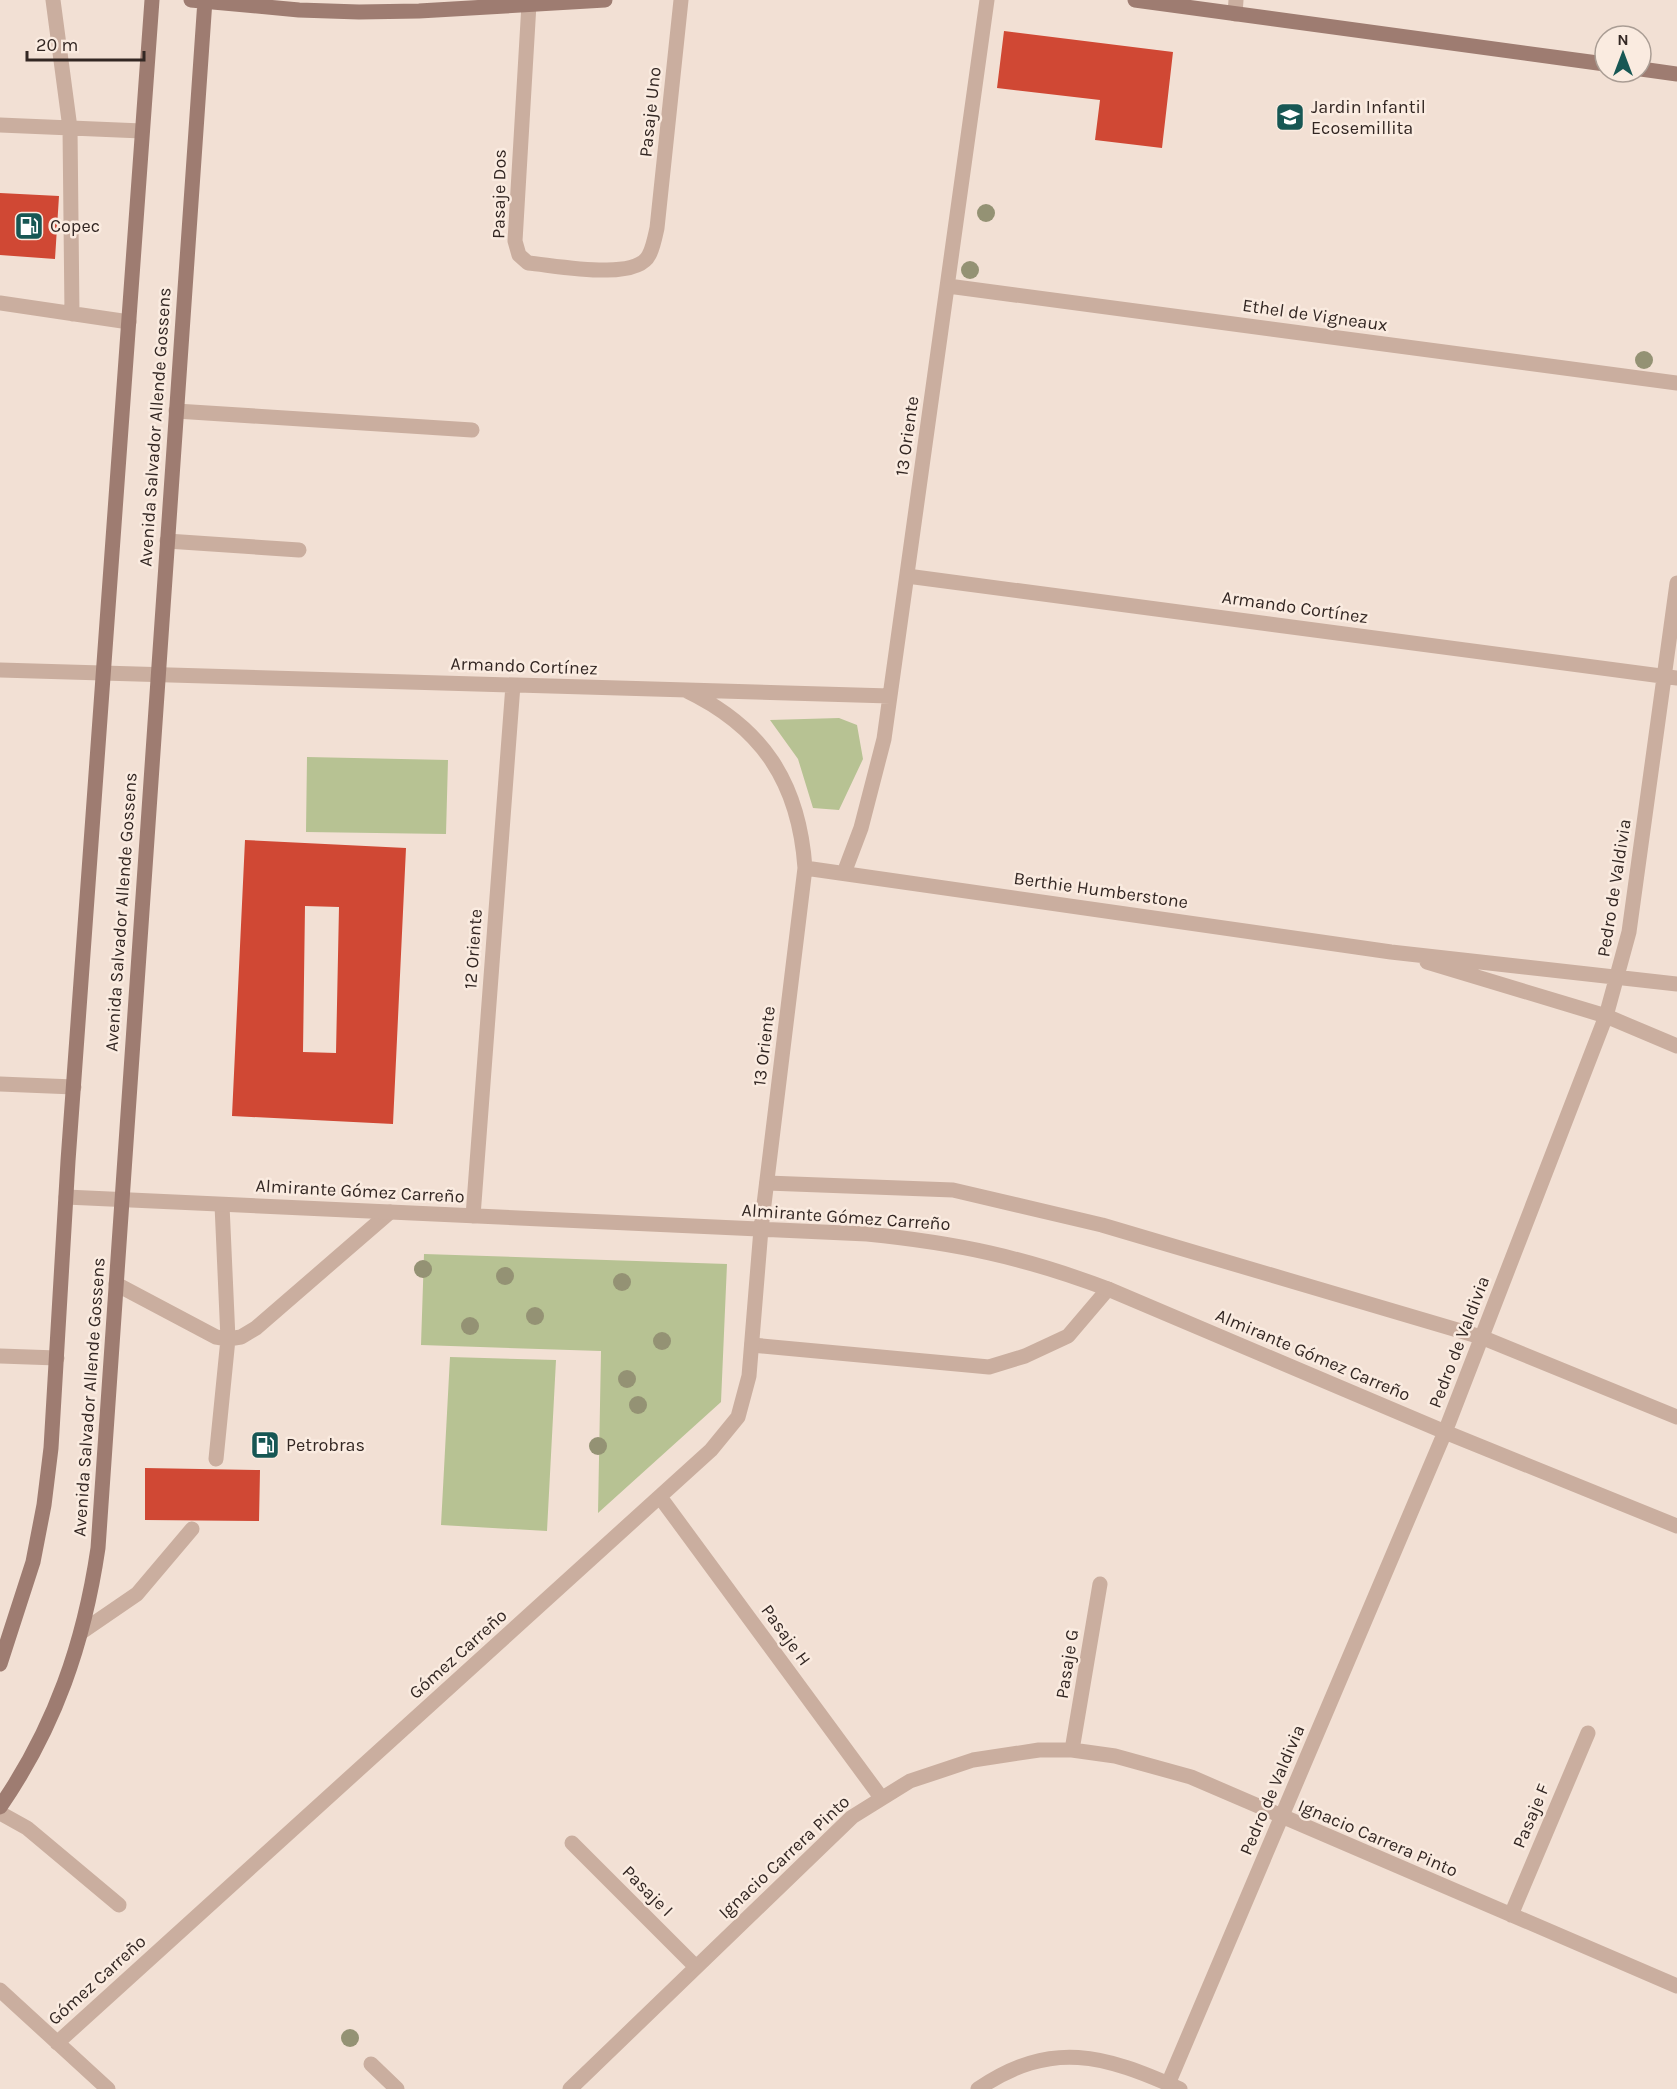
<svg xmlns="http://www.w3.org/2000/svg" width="1677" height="2089" viewBox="0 0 1677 2089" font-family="Karla,sans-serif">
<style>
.green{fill:#b7c293}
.building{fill:#d04834;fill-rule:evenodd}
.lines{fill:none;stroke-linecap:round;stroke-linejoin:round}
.lane{stroke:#caae9f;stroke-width:15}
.street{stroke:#caae9f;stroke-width:15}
.secondary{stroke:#9e7c71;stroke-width:15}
.tree{fill:#949274}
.labels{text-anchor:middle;stroke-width:5;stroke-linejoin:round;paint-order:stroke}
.poi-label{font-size:18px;fill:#332723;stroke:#faebe0;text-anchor:start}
.street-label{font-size:18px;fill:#332723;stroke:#faebe0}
</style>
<rect width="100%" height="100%" fill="#f2e0d4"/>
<path class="green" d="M839,718L857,725L863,759L839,810L813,808L798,759L770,720Z
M307,757L448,760L446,834L306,832Z
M424,1254L727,1264L721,1402L598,1513L601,1351L421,1345Z
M450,1357L556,1360L547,1531L441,1525Z"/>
<path class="building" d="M1004,31L1173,52L1162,148L1095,140L1100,100L997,88Z
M0,193L59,196L55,259L0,255Z
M245,840L406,848L393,1124L232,1116ZM305,906L339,907L336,1053L303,1052Z
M145,1468L260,1470L259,1521L145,1520Z"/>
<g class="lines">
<path class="lane" d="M53,0L70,128L72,314
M0,125L142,131
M0,303L129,322
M176,411L472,430
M167,541L299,550
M767,1183L953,1190L1102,1225L1481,1337L1677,1417
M116,1284L216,1337L228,1339L222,1205
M752,1345L989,1367L1025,1356L1068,1336L1108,1289
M216,1459L228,1339L241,1337L256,1328L390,1212
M83,1631L137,1594L192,1529
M0,1813L27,1828L119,1905"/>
<path class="street" d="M529,4L515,241L519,255L528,263C554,265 636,282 649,255C653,248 655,237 657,228L681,0
M1235,14L1236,0
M948,286L1677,383
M907,576L1677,678
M0,670L890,696
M805,868L1391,952L1677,984
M844,873L861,828L884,739L987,0
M1427,962L1606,1016L1677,1046
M0,1084L74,1087
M66,1197L867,1234C957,1243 1023,1257 1108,1289L1445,1432L1677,1526
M473,1216L513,685
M0,1356L57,1358
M660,1497L880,1796
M1072,1750L1100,1584
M572,1843L696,1967
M1511,1915L1588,1733
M0,1990L108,2089
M57,2043L711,1450L738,1417L749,1376L761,1229L805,868C799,783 763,727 685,690
M371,2064L397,2089
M1168,2084L1445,1432L1606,1016L1629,932L1677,583
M570,2089L852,1817L910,1781L973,1760L1039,1750H1072L1115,1756L1191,1777L1677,1986
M978,2089C1052,2039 1104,2055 1180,2089"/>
<path class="secondary" d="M191,0L299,10L359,12L419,11L605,0
M1135,0L1605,64
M1641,69L1677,74
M0,1664L33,1562L44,1505L51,1448L68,1161L152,0
M0,1807C55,1727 84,1643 98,1548L205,0"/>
</g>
<g class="tree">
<circle cx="986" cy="213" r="9"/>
<circle cx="970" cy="270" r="9"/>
<circle cx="1644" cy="360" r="9"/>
<circle cx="423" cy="1269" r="9"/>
<circle cx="505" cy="1276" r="9"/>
<circle cx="622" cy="1282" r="9"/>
<circle cx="535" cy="1316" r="9"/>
<circle cx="470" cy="1326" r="9"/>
<circle cx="662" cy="1341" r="9"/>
<circle cx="627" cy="1379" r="9"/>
<circle cx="638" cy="1405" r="9"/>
<circle cx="598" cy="1446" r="9"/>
<circle cx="350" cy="2038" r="9"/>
</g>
<defs>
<g id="school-square" transform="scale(1.5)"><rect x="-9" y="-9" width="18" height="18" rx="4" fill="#175754" stroke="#faebe0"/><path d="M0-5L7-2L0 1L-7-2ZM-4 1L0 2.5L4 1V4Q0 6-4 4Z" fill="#fff"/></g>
<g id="fuel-square" transform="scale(1.5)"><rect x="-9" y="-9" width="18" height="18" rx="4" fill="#175754" stroke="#faebe0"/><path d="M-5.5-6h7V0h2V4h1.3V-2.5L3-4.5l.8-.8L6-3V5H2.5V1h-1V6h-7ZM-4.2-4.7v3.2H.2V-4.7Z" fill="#fff"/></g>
</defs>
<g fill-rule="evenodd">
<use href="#school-square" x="1290" y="117"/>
<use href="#fuel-square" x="29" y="226"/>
<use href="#fuel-square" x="265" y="1445"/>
</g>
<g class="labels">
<g class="poi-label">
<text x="1311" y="113">Jardin Infantil<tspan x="1311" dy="21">Ecosemillita</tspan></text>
<text x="50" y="232">Copec</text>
<text x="286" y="1451">Petrobras</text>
</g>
<g class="street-label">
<text transform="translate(650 112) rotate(-84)" y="6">Pasaje Uno</text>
<text transform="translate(499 194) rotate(-89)" y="6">Pasaje Dos</text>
<text transform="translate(1315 315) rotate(8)" y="6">Ethel de Vigneaux</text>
<text transform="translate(155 427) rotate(-86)" y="6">Avenida Salvador Allende Gossens</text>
<text transform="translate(907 436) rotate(-82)" y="6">13 Oriente</text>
<text transform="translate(1295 607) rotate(8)" y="6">Armando Cortínez</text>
<text transform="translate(524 666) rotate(2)" y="6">Armando Cortínez</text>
<text transform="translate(1614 888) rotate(-81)" y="6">Pedro de Valdivia</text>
<text transform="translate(1101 890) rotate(8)" y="6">Berthie Humberstone</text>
<text transform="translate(121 912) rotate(-86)" y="6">Avenida Salvador Allende Gossens</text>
<text transform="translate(473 949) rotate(-86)" y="6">12 Oriente</text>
<text transform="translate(764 1046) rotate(-83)" y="6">13 Oriente</text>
<text transform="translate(360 1191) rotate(3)" y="6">Almirante Gómez Carreño</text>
<text transform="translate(846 1217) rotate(4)" y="6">Almirante Gómez Carreño</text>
<text transform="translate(1459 1342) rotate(-69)" y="6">Pedro de Valdivia</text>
<text transform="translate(1313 1355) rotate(23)" y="6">Almirante Gómez Carreño</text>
<text transform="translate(89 1397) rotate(-86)" y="6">Avenida Salvador Allende Gossens</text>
<text transform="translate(786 1635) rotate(54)" y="6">Pasaje H</text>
<text transform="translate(458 1654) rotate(-42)" y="6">Gómez Carreño</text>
<text transform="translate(1067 1664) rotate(-81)" y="6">Pasaje G</text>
<text transform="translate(1272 1790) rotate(-67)" y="6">Pedro de Valdivia</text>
<text transform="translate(1531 1816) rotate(-67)" y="6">Pasaje F</text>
<text transform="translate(1378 1838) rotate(23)" y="6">Ignacio Carrera Pinto</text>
<text transform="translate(784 1857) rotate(-43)" y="6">Ignacio Carrera Pinto</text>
<text transform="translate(648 1891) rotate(45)" y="6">Pasaje I</text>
<text transform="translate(97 1980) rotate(-42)" y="6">Gómez Carreño</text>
</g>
</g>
<g transform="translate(1623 54)"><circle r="28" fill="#faebe0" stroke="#aa9d94" stroke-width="1.5"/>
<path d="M0-4.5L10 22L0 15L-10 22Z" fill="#175754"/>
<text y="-9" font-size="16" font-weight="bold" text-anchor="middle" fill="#332723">N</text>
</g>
<path d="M27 51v9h117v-9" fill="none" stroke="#332723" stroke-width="3"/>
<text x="36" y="51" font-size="18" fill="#332723" stroke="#faebe0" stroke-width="4.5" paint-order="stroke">20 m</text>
</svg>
